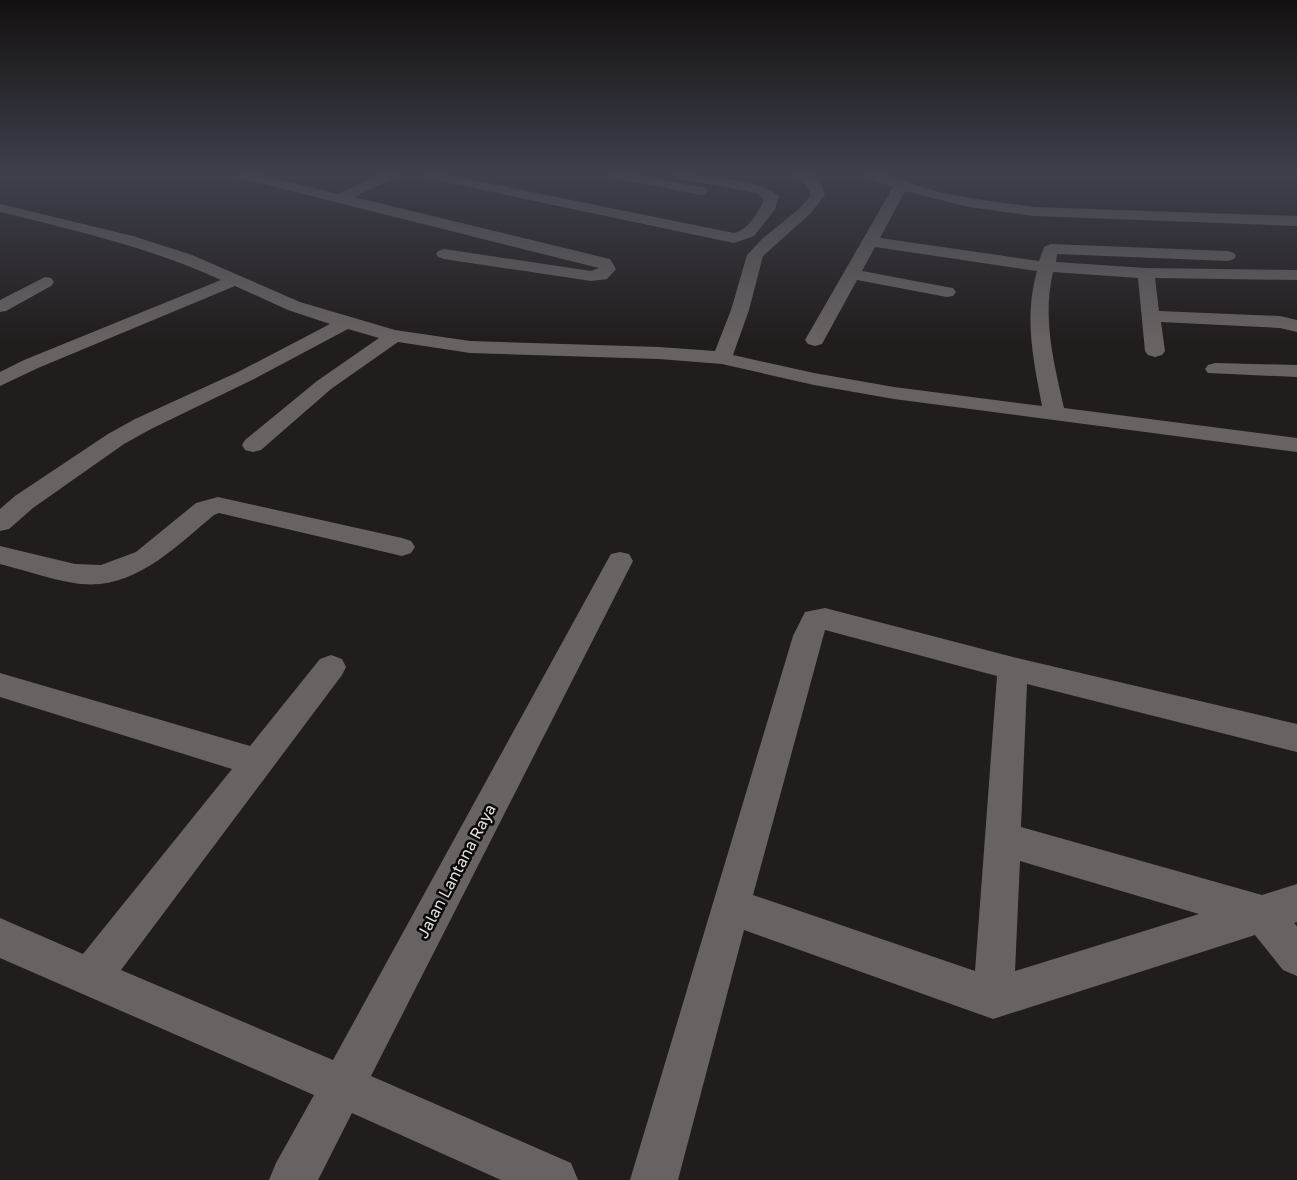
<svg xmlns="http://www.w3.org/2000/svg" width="1297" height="1180" viewBox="0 0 1297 1180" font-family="'Golos Text',sans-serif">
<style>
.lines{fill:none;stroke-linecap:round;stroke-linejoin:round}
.minor{fill:#696262;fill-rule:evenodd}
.labels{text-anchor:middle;stroke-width:5;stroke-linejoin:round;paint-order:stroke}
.near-street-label{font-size:16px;fill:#e4e0e0;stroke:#0a0808}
</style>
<rect width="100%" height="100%" fill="#221d1d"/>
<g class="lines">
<path class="minor" d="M237,175H260L338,194L379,175H396L394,178L354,197L610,259L616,269L607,279L591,281L444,259L438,257L436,254L438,251L444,249L591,271L599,268L239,178Z
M423,175H448L734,233C748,230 760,211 764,199L756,193L677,178L675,175C697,175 766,180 779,197L775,209L754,236L734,243L430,179Z
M611,175H638L701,187L706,188L708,191L706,194L701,195L618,179Z
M794,175H812L821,185L825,195L810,214L763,256L749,310L733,355L814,373L894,387L1042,406C1033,358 1024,318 1037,271L875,247L862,271L947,287L953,288L956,292L953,296L947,297L857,280L822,344L815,346L808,344L805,340L893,187L868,178L866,175H885L939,192L969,198L1034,207L1297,216V226L1034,216L969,207L905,191L880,238L1039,261L1044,247L1051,244L1228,251L1234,253L1236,256L1234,259L1228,261L1057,254L1056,262L1146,268L1297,270V280L1155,278L1159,311L1280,316L1297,320V332L1280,328L1161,322L1165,351L1162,355L1155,357L1148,355L1145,351L1138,278L1053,272C1042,319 1054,363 1064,408L1297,438V452L894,399L814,385L722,364L659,359L470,353L398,342L331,389L261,450L253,452L245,450L242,445L245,440L317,381L379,338L348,329L252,380L151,429L124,444L33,508L9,529L0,531V509L15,496L108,434L135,419L238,372L330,324L288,310L235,286L38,368L0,386V372L24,360L221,280C149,247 77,231 0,212V204L133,236L192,255L300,302L395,330L470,341L659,347L715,351L731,310L747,255L762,239L800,208L811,195L807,186Z
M45,277L51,278L54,282L51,286L6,311L0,312V300Z
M1215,363L1297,365V377L1208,373L1205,369L1208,365Z
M218,497L402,538L411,541L415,547L411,553L402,556L219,513L214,515C174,548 132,593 74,583C49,579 24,570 0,564V546L75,564L101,565L136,552L196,503Z
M620,552L629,554L633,561L371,1076L571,1163L578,1180H501L352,1113L318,1180H269L276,1163L314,1095L0,958V918L83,954L232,769L0,697V673L250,746L320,659L331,655L342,659L346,667L342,675L121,970L333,1060L607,561L611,554Z
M825,608L1013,657L1297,724V752L1027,684L1021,827L1262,895L1297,884V922L1294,923L1297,926V976L1283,970L1255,935L993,1019L744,930L678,1180H630L793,636L805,612ZM825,630L997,676L975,971L753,895ZM1020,861L1199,914L1015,971Z"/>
</g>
<linearGradient id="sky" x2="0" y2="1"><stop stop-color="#131010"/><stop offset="0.51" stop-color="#3e404c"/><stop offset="1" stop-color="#3e404c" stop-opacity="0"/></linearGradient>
<rect width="1297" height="340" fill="url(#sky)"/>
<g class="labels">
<g class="near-street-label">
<text transform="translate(456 871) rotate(-62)" y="6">Jalan Lantana Raya</text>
</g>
</g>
</svg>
